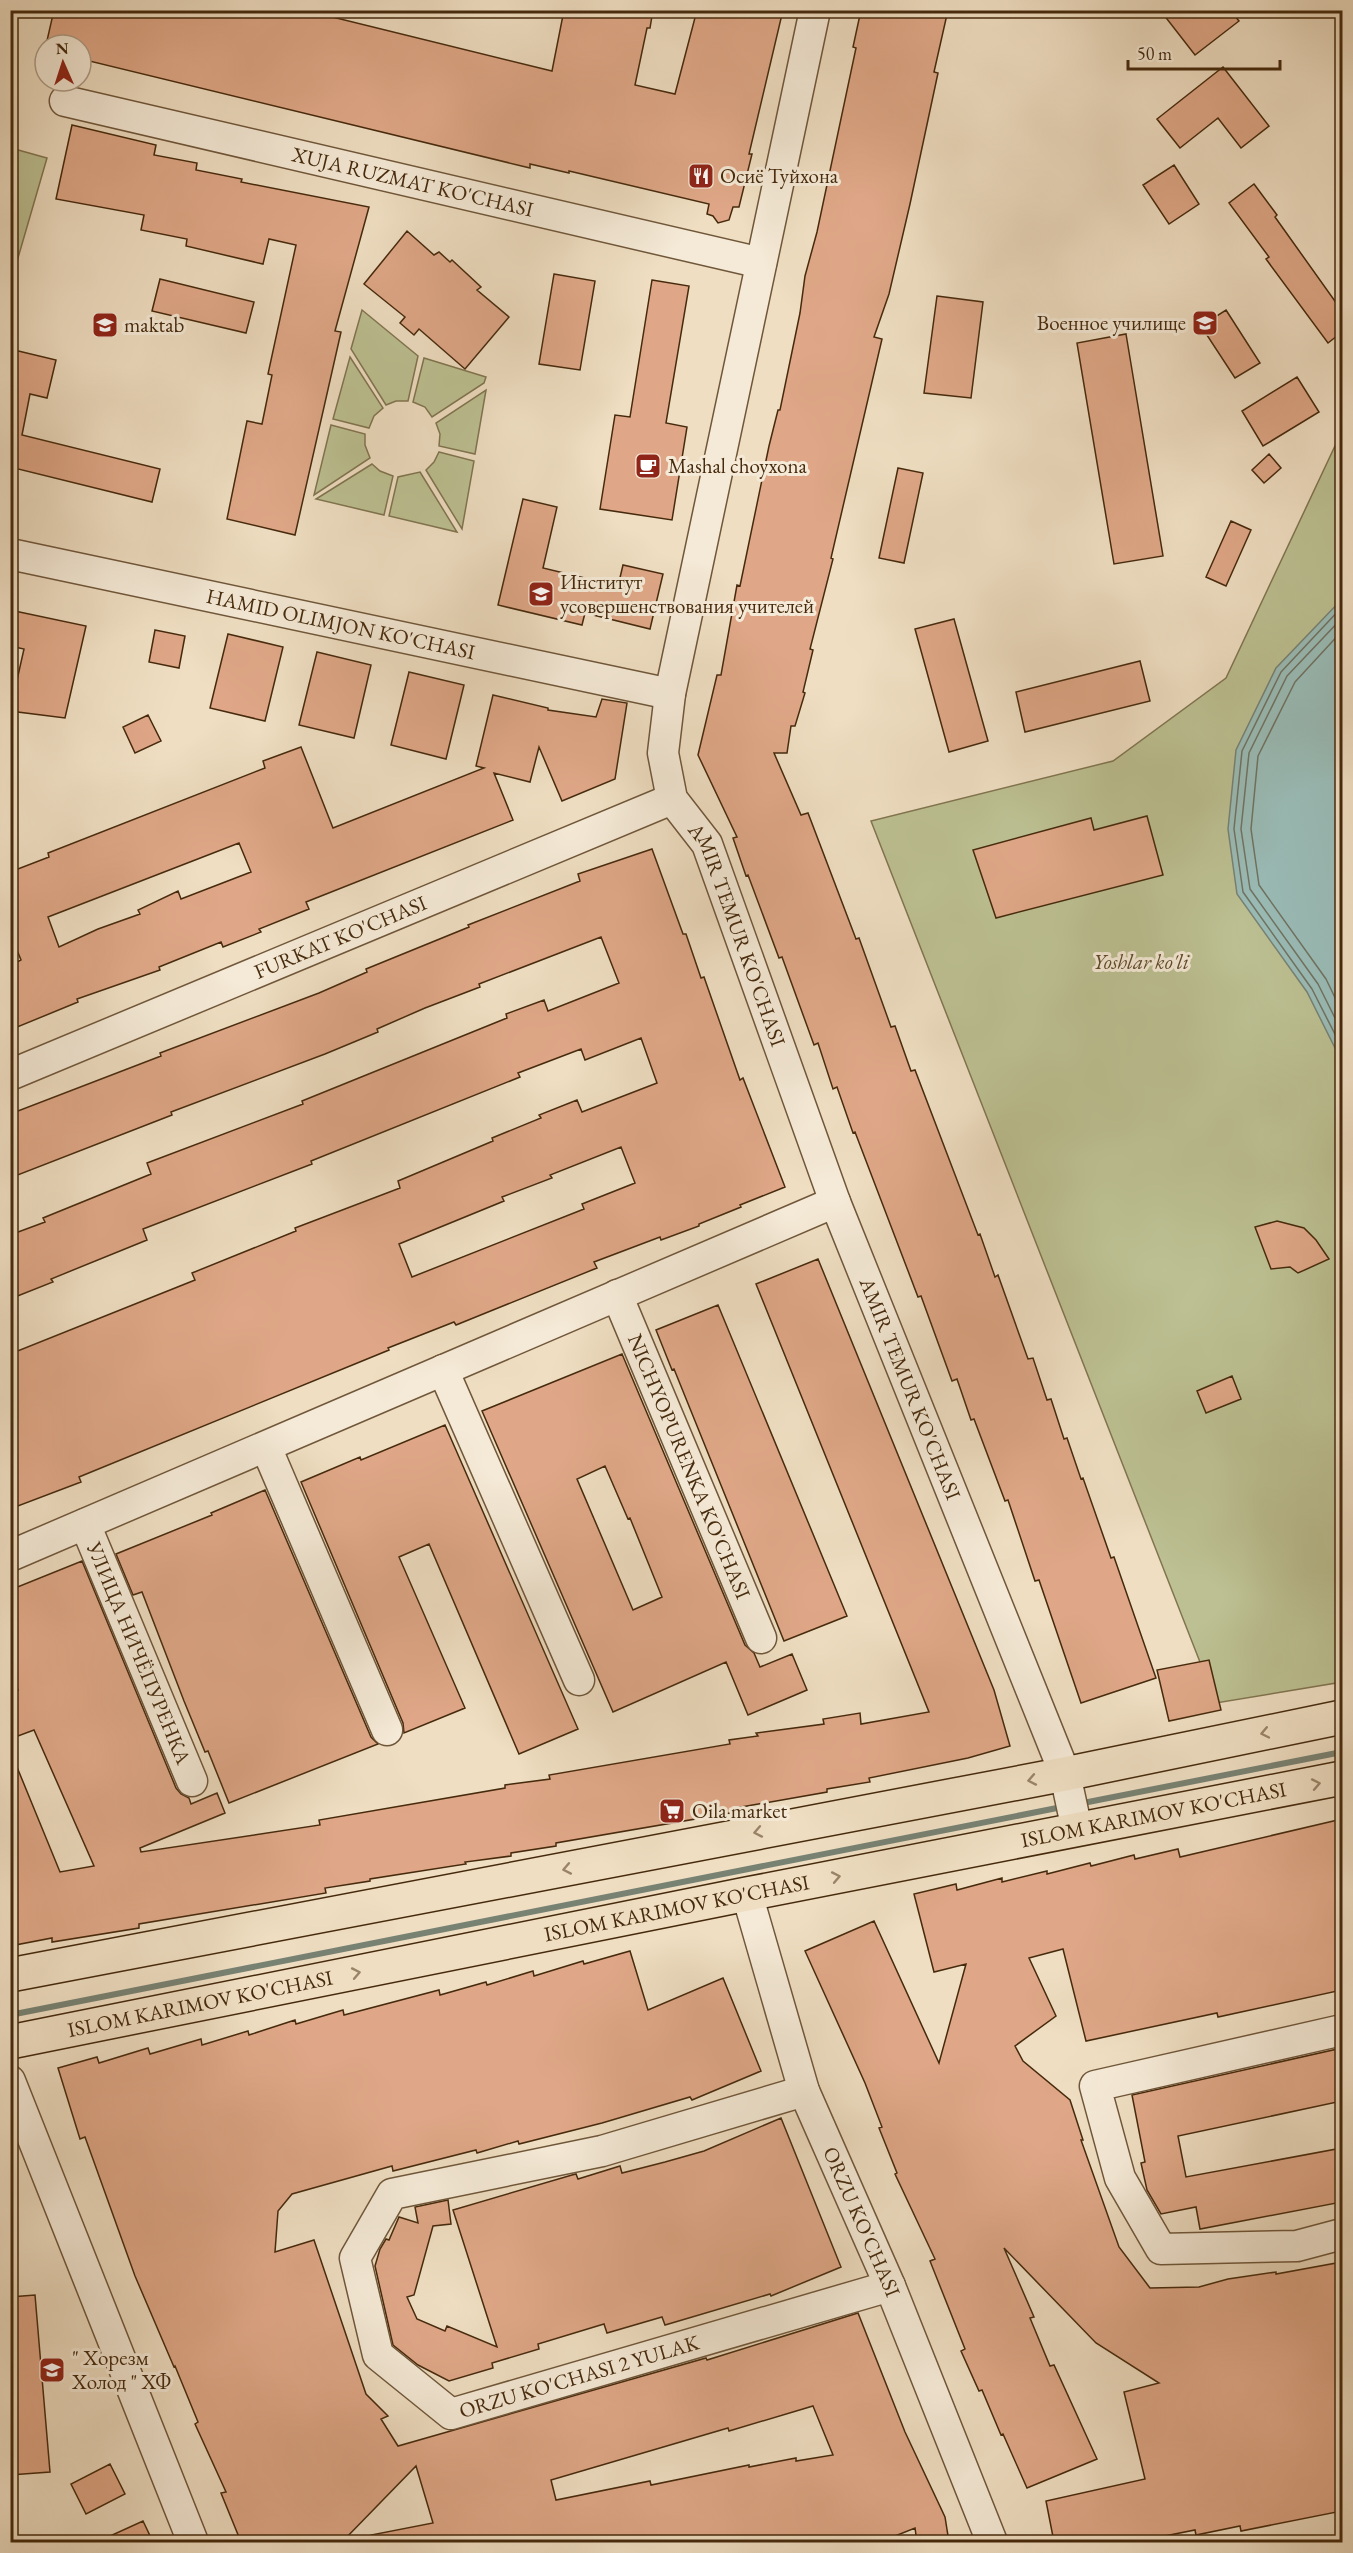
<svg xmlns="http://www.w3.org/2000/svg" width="1353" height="2553" viewBox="0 0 1353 2553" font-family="'EB Garamond',serif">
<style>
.green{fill:#bcc092;stroke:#817550;stroke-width:1.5}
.water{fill:#9abcb7;stroke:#788273;stroke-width:1.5}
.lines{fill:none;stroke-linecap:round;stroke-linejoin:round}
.shore{stroke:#707362;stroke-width:1.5}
.stream{stroke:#788273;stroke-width:6}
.building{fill:#dfa787;stroke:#462a0d;stroke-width:1.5;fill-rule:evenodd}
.minor-casing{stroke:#70573a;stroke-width:33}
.major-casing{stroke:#462a0d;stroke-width:36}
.minor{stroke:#f5ead7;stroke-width:30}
.major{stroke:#efdec2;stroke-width:33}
.oneway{stroke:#9a8468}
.labels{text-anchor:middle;stroke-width:6;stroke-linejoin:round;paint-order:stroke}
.poi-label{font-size:21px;fill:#462a0d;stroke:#f5ead7;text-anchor:start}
.street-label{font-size:21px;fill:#462a0d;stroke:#f5ead7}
.park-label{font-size:21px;font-style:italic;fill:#5e4828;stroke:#f5ead7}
</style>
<rect width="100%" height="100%" fill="#efdec2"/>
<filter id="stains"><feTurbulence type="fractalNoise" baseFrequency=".00333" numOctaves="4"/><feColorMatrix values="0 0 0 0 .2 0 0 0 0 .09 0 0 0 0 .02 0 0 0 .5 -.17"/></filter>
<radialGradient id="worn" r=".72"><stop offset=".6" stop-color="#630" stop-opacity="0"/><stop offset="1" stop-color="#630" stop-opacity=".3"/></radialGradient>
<path class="green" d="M11,148L47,158L11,282H10Z
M362,310L418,356L408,401H396L386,405L351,349Z
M350,357L383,408L374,416L369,428L333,419Z
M424,358L486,377L484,383L432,417L425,407L413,402Z
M486,390L475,454L439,446L440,434L436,423Z
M331,425L365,434V445L370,458L314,495Z
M1342,431V1682L1216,1703L871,821L1113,761L1226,678Z
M439,452L474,461L462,529L426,470L434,462Z
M372,464L380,471L393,476L384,515L316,499Z
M420,472L457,532L389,516L398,477Z"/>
<path class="water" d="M1342,599V1062L1307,992L1237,894L1228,829L1236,750L1276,668Z"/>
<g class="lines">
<path class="shore" d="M1342,607L1281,672L1242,751L1234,829L1243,892L1312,989L1342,1048
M1342,618L1287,676L1249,753L1241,829L1250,889L1318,984L1342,1032
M1342,631L1295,682L1258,756L1251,829L1259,885L1326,979L1342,1012"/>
<path class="stream" d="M1078,1804L1342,1752
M10,2015L1062,1807"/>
</g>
<path class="building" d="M54,10H304L552,71L564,10H653L650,28H647L635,85L675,94L697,10H783L749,154H752L739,207H733L729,220L718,223L713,216L707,214L709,204L569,171V173L530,164V168L81,59V45H46Z
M861,10H948L934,72L938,73L910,204L889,294L874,337L882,339L831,558L833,559L810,649L813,650L803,692L805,693L795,726H791L787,753H774L801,815L808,813L856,939L859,938L891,1027L895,1026L911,1071L915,1070L978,1235L980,1234L995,1277L998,1275L1028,1359L1033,1358L1047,1400L1051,1399L1064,1439L1067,1438L1081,1479L1083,1478L1111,1558L1114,1557L1156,1678L1081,1703L1039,1580L1035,1581L1008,1500L1005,1501L974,1419L971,1420L957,1379L952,1381L921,1296L918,1297L855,1132L853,1133L837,1087L833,1089L818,1043L814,1045L782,957L779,958L748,875L746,876L733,838L737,837L698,755L717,675H721L737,585L740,586L769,446L778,410H780L800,313L805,276L817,232L856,48L853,47Z
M1160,10H1230L1239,21L1195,55Z
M1223,67L1269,126L1241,148L1218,118L1180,148L1157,119Z
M72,125L156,145L154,155L197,163L196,170L242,179L241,182L369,207L335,331L341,332L295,535L227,519L247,421L262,424L272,375L268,374L296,245L269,239L263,264L186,246L187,239L141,230L144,215L56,199Z
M1174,165L1199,204L1169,224L1143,185Z
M1254,184L1277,215L1275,217L1342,311V332L1328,343L1266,259L1269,257L1229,203Z
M407,231L434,255L439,252L450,262L452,260L481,287L477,290L509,317L465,369L419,329L414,335L400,323L405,317L364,284Z
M554,274L595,281L580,370L539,364Z
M160,279L254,302L246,333L152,311Z
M652,280L689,286L666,423L687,427L672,520L600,509L615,415L630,417Z
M937,296L983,302L971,398L924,393Z
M1226,310L1260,363L1235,378L1201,326Z
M1126,334L1163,556L1114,564L1077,343Z
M10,349L56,360L47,398L30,394L22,435L160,469L152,502L10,467Z
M1297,377L1319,412L1263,446L1242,411Z
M1269,454L1281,468L1264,483L1252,470Z
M898,468L923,473L904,563L879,558Z
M523,499L557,507L543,568L618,586L623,565L663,574L650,629L585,613L582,625L498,605Z
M1231,521L1251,530L1226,586L1206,577Z
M10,610L86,626L65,718L10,711L24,649L10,646Z
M954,619L988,741L949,752L915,629Z
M155,630L185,636L179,668L149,662Z
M228,634L283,647L265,721L210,708Z
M317,652L371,665L354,738L299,725Z
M1140,661L1150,701L1025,732L1016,692Z
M409,672L464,685L446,759L391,745Z
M493,695L548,708V710L596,717L602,699L627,703L615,779L562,801L539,747L530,782L494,773L513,820L306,902L309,909L259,929L261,932L223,947L221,942L159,967L160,970L77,999L78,1002L10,1030V966L21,960L10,933V872L49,857L48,853L265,768L263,761L301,747L333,828L484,768L476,766ZM239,843L251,872L181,899L178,891L138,910L140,914L98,929L59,947L48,917Z
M148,715L161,741L135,753L123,727Z
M1147,816L1163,875L996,918L973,850L1091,818L1094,830Z
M652,849L683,934H686L701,978L704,977L740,1080L743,1078L785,1187L740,1205L741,1207L699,1224V1226L661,1240L660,1237L594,1262L597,1268L493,1310L456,1325L454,1322L388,1348L389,1350L79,1477L81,1482L10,1509V1354L195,1280L192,1273L296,1231L295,1228L400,1188L398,1181L493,1141L492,1138L541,1118L539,1115L577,1100L582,1112L657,1083L641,1038L585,1060L581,1049L518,1073L520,1077L311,1161L312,1164L143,1229L147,1240L51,1279L53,1282L15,1297L10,1286V1235L45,1222L43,1218L151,1174L147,1163L303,1104L302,1101L507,1018L506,1014L544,1000L548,1011L619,983L601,937L479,984L480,987L425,1008L377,1029L378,1032L325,1054L171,1112L172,1115L10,1178V1114L161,1056L160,1053L319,993L367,972L366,969L469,927L468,925L580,881L578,874ZM621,1147L635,1183L582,1204L584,1209L412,1277L399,1244L504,1201L502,1197L552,1178L550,1175Z
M1277,1221L1304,1228L1316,1240L1329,1259L1298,1273L1290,1267L1271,1269L1255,1227Z
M818,1259L994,1690L1010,1746L968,1758L869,1778L870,1782L827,1789V1792L736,1808V1812L556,1843V1846L511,1853V1856L465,1862L466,1864L370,1879V1881L325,1888L326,1893L139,1924V1928L52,1942V1938L10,1946V1750L60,1872L94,1866L34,1730L10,1739V1692L18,1690L10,1670V1590L82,1561L176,1788L181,1794L189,1798L191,1804L217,1793L225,1813L140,1848L141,1852L320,1825L319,1820L505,1788V1785L550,1779L549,1775L730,1744L729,1740L758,1736L756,1733L824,1724L823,1719L860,1713L861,1724L929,1712L756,1284Z
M718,1305L847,1616L784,1641L674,1369L672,1370L656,1330Z
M622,1354L745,1645L754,1653L760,1667L792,1654L807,1690L748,1715L726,1662L613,1712L482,1411ZM605,1466L628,1519L630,1518L662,1597L633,1610L577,1479Z
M1232,1376L1241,1399L1206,1413L1197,1391Z
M445,1425L578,1729L519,1754L429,1544L399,1557L465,1708L404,1733L403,1723L301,1482L360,1457L361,1460Z
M265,1490L371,1737L378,1744L229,1803L208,1751L205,1752L184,1701L142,1592L133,1595L116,1554L212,1515L211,1513Z
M1209,1660L1221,1710L1169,1721L1157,1670Z
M1342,1819V1990L1218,2017L1217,2013L1086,2041L1063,1949L1029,1958L1056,2016L1015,2046L1023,2061L1070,2100L1083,2140H1081L1119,2247L1150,2288L1199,2287L1228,2279L1276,2272V2274L1342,2262V2511L1241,2531L1240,2526L1196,2535L1195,2530L1135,2542H1054L1046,2501L1145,2479L1124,2392L1159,2383L1096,2343L1004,2248L1034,2317L1030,2318L1050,2366L1054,2365L1097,2459L1027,2488L1003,2434L1001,2435L982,2390L979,2391L961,2351L965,2349L930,2261L935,2259L895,2174L897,2173L879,2128L882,2127L865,2083L805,1951L874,1921L939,2063L966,1964L934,1972L914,1894L956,1884L957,1890L1002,1878V1882L1047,1871V1874L1090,1863L1091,1866L1134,1855L1135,1859L1178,1849L1180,1857Z
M630,1951L648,2010L723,1978L761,2071L692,2100L690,2097L602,2123L519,2144L518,2141L477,2153L476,2150L393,2171L392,2166L292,2194L278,2211L275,2252L314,2240L366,2394L388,2416L381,2419L398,2446L706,2358L707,2360L858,2313L905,2432L945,2517L949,2542H917L915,2528L880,2542H372L371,2535L433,2523L416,2466L342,2542H241L221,2493L226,2492L195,2424L198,2422L175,2366L174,2367L135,2276L85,2137L80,2139L58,2068L97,2057L99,2063L148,2048L150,2054L201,2039L202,2045L248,2031L249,2035L295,2020L296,2024L343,2010L344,2015L439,1990L440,1995L486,1982L487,1985L533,1971L534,1976L583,1961L584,1964ZM813,2406L833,2455L796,2461V2458L749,2467V2465L651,2485L650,2481L556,2500L551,2480L728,2428L729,2431Z
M1342,2048V2101L1178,2136L1186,2177L1342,2148V2202L1200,2229L1196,2207L1161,2214L1147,2190L1141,2163L1145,2162L1132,2095Z
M781,2118L841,2267L771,2296L770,2294L665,2325L662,2317L607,2333L604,2324L538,2344L539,2349L492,2363L493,2368L449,2381L418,2365L393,2345L375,2266L380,2249L386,2239L389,2240L399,2217L418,2223L415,2207L448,2200L451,2224L433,2226L414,2295L407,2297L417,2319L445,2331L447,2326L497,2347L453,2210L572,2175L576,2174L578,2179L620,2166L622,2173L665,2162L704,2151Z
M35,2295L50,2472L10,2475V2297Z
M110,2464L125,2494L86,2514L71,2484Z
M143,2521L153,2542H97Z"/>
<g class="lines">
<g class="minor-casing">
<g id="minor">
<path id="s1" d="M815,10L670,694L663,753L672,799L707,844L835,1202L1065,1774L1077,1830"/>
<path id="s2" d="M65,101L761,263"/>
<path id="s3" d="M10,554L670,694"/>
<path id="s4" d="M10,1075L672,799"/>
<path id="s5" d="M617,1295L761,1638"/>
<path d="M443,1370L579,1680"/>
<path d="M266,1447L387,1730"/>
<path id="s6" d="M85,1524L192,1781"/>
<path d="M10,1556L835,1202"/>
<path id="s7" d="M747,1894L804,2091L890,2286L992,2542"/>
<path d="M1342,2030L1095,2086L1120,2178L1161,2249L1297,2246L1342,2234"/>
<path d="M10,2081L193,2542"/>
<path id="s8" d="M804,2091L602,2151L392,2194L355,2258L378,2355L451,2414L890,2286"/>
</g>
</g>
<g class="major-casing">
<g id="major">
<path d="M10,1975L1065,1774L1342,1717"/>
<path id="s9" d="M10,2042L747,1894L1342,1778"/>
</g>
</g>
<use href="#minor" class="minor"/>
<use href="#major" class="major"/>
</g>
<defs><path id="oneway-chevron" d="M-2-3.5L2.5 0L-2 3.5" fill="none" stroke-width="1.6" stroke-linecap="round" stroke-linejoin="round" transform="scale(1.5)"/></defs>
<g class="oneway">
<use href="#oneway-chevron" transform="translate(1265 1733) rotate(168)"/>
<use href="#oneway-chevron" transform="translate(1032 1780) rotate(169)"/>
<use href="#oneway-chevron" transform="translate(1316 1784) rotate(-11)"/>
<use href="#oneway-chevron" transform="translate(758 1832) rotate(169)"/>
<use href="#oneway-chevron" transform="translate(567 1869) rotate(169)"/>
<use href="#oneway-chevron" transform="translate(836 1877) rotate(-11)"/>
<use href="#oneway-chevron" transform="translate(356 1973) rotate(-11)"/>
</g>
<defs>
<g id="restaurant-square" transform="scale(1.35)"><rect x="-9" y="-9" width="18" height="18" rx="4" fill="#8f2418" stroke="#f5ead7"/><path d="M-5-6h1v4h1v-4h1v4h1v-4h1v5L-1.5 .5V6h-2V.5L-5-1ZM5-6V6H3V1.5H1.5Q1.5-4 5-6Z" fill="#fff"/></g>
<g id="university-square" transform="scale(1.35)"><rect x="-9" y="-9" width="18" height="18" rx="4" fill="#8f2418" stroke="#f5ead7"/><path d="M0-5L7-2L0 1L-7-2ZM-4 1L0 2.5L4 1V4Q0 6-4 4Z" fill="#fff"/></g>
<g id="school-square" transform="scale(1.35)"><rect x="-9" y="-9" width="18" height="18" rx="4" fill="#8f2418" stroke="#f5ead7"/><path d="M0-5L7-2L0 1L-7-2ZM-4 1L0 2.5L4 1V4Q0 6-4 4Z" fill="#fff"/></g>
<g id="cafe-square" transform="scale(1.35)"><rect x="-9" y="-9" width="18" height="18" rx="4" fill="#8f2418" stroke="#f5ead7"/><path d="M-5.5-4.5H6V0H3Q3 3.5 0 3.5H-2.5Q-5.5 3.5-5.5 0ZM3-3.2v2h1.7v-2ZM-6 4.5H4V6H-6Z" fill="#fff"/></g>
<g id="supermarket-square" transform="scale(1.35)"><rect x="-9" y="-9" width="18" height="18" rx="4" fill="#8f2418" stroke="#f5ead7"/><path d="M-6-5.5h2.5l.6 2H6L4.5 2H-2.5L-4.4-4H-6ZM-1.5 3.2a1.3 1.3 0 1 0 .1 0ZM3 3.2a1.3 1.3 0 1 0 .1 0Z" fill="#fff"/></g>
</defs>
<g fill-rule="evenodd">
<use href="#restaurant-square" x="701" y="176"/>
<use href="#university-square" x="1205" y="323"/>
<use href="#school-square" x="105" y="325"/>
<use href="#cafe-square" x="648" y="466"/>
<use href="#university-square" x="541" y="594"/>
<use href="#supermarket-square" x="672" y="1811"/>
<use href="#school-square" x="52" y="2370"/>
</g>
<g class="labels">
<g class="poi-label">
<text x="720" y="183">Осиё Туйхона</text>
<text x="1186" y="330" text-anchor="end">Военное училище</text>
<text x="124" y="332">maktab</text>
<text x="668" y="473">Mashal choyxona</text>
<text x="560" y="589">Институт<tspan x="560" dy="24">усовершенствования учителей</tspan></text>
<text x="692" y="1818">Oila market</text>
<text x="72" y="2365">" Хорезм<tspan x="72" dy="24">Холод " ХФ</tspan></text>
</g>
<g class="street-label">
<text dy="7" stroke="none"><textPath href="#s2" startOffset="357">XUJA RUZMAT KO'CHASI</textPath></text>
<text dy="7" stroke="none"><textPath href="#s3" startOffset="338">HAMID OLIMJON KO'CHASI</textPath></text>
<text dy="7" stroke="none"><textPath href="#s1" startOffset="958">AMIR TEMUR KO'CHASI</textPath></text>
<text dy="7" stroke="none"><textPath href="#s4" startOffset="358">FURKAT KO'CHASI</textPath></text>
<text dy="7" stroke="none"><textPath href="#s1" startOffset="1444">AMIR TEMUR KO'CHASI</textPath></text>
<text dy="7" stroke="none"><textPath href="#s5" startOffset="186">NICHYOPURENKA KO'CHASI</textPath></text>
<text dy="7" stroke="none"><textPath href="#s6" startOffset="140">УЛИЦА НИЧЁПУРЕНКА</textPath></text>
<text dy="7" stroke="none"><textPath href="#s9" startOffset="1166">ISLOM KARIMOV KO'CHASI</textPath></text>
<text dy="7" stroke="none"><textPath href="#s9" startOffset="680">ISLOM KARIMOV KO'CHASI</textPath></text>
<text dy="7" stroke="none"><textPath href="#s9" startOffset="194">ISLOM KARIMOV KO'CHASI</textPath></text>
<text dy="7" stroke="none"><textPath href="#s7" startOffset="348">ORZU KO'CHASI</textPath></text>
<text dy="7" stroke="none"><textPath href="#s8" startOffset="826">ORZU KO'CHASI 2 YULAK</textPath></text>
</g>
<g class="park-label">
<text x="1141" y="969">Yoshlar ko'li</text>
</g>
</g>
<rect width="1353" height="2553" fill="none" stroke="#efdec2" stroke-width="36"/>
<rect x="12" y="12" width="1329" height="2529" fill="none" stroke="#462a0d" stroke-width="3"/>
<rect x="18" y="18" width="1317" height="2517" fill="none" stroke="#462a0d" stroke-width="1.5"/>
<g transform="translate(63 63) rotate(357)"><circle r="28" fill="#f5ead7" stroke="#af9d86" stroke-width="1.5"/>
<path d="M0-4.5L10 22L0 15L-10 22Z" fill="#8f2418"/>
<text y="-9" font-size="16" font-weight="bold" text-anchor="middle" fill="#462a0d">N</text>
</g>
<path d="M1128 60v9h152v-9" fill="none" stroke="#462a0d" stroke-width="3"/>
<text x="1137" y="60" font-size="18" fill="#462a0d" stroke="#f5ead7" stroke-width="4.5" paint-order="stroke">50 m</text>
<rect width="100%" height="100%" filter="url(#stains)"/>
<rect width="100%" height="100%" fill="url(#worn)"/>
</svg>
